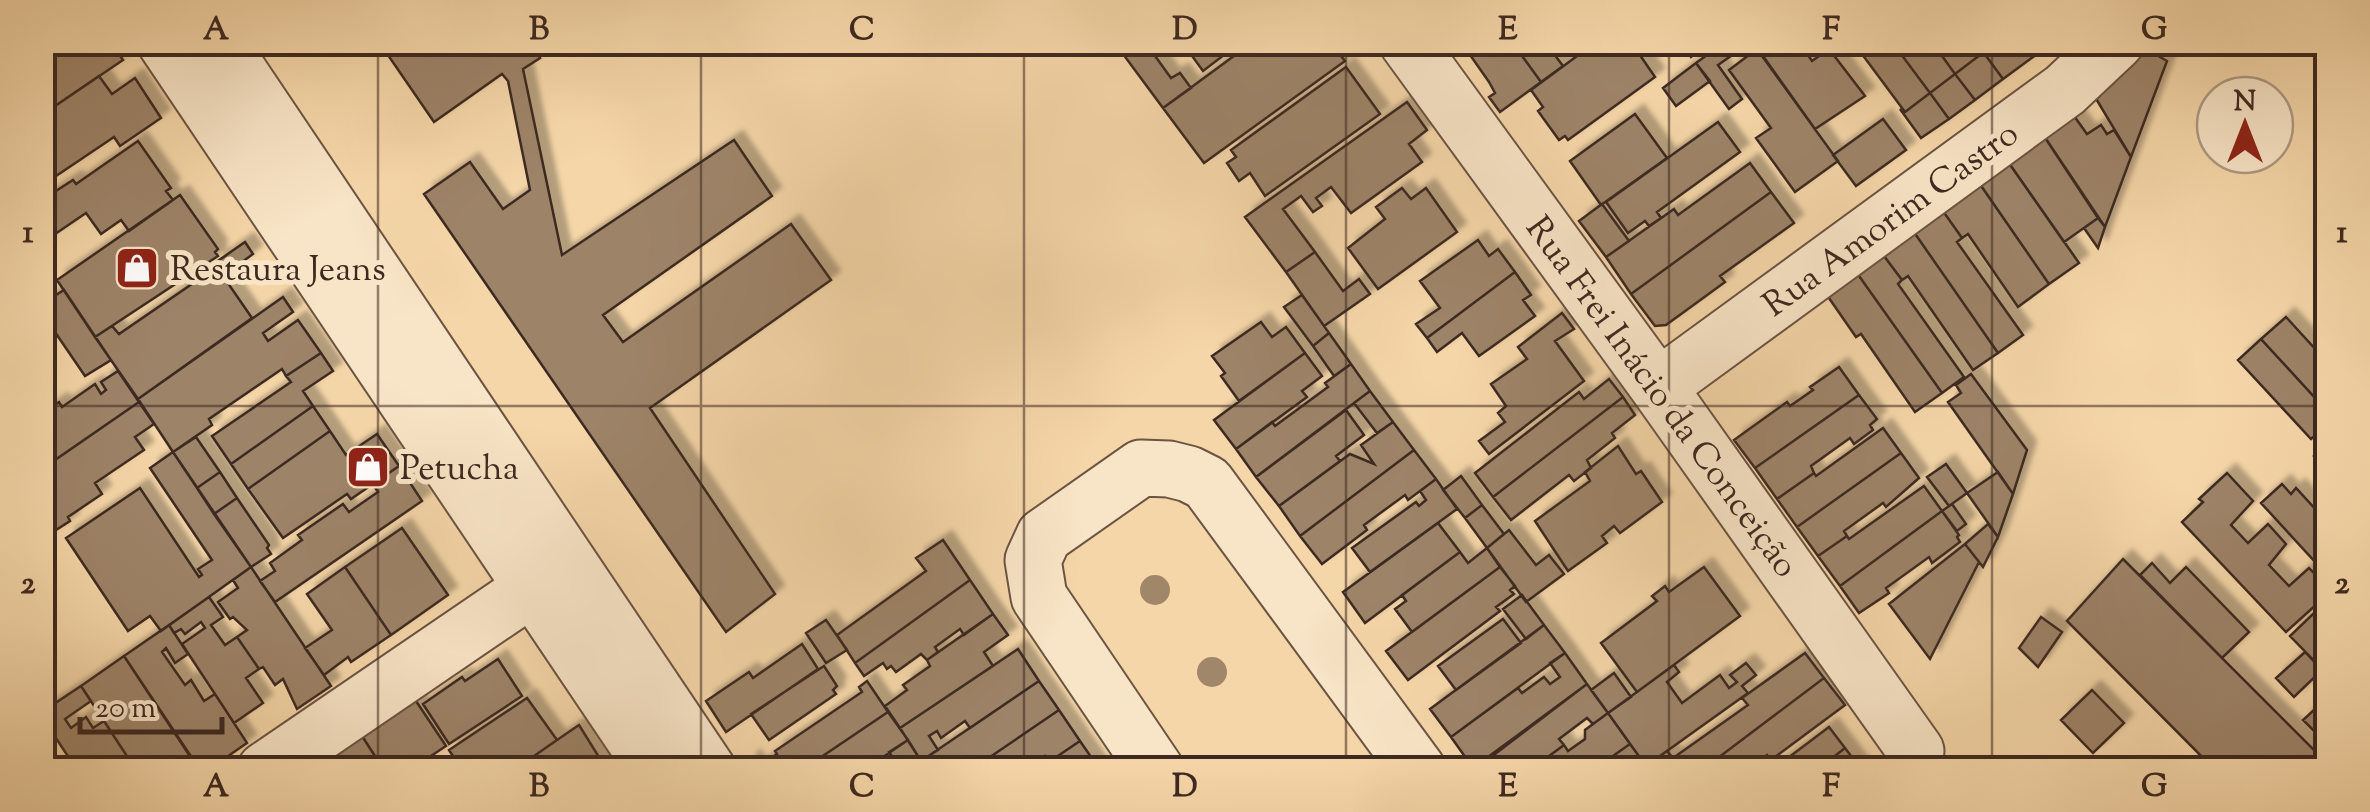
<svg xmlns="http://www.w3.org/2000/svg" width="2370" height="812" viewBox="0 0 2370 812" font-family="'Sorts Mill Goudy',serif">
<style>
.building{fill:#9d8367;stroke:#3e2920;stroke-width:2.5;filter:url(#shadow)}
.lines{fill:none;stroke-linecap:round;stroke-linejoin:round}
.minor-casing{stroke:#6c5442;stroke-width:59}
.minor{stroke:#f8e4c6;stroke-width:55}
.tree{fill:#a1876a}
.grid{fill:none;stroke:#3e2920;stroke-width:2.5;stroke-opacity:0.55}
.labels{text-anchor:middle;stroke-width:10;stroke-linejoin:round;paint-order:stroke}
.street-label{font-size:35px;fill:#3e2920;stroke:#f8e4c6}
.poi-label{font-size:35px;fill:#3e2920;stroke:#f8e4c6;text-anchor:start}
.neatline{fill:none;stroke:#3e2920;stroke-width:4}
.grid-label{font-size:32px;text-anchor:middle;font-weight:bold;fill:#3e2920}
</style>
<defs>
<filter id="shadow"><feDropShadow dx="9" dy="-9" stdDeviation="2.5" flood-color="#0004"/></filter>
</defs>
<rect width="100%" height="100%" fill="#f5d6a8"/>
<filter id="stains"><feTurbulence type="fractalNoise" baseFrequency=".002" numOctaves="4"/><feColorMatrix values="0 0 0 0 .2 0 0 0 0 .09 0 0 0 0 .02 0 0 0 .5 -.17"/></filter>
<radialGradient id="worn" r=".72"><stop offset=".6" stop-color="#630" stop-opacity="0"/><stop offset="1" stop-color="#630" stop-opacity=".3"/></radialGradient>
<path class="building" d="M63,42H110L123,60L42,115V66L67,48Z
M379,42H548L536,51L540,58L523,69L562,255L734,140L772,196L603,315L623,342L791,224L831,280L650,408L775,594L726,632L424,194L470,162L503,209L530,190L508,81L502,74L434,122Z
M1138,42H1145L1171,78L1180,73L1191,88L1163,108L1123,54Z
M1182,42H1241L1203,71Z
M1253,42H1330L1345,61L1204,163L1163,108Z
M1461,42H1512L1541,82L1500,112L1489,97L1495,93L1489,82Z
M1512,42H1555L1560,49L1554,54L1563,66L1541,82Z
M1596,42H1631L1655,77L1568,140L1565,136L1559,140L1538,111L1543,107L1531,90Z
M1681,42H1711L1691,57Z
M1725,42H1751L1718,65L1742,99L1729,109L1696,63Z
M1753,42H1799L1812,61L1829,49L1865,96L1815,129Z
M1853,42H1892L1930,93L1905,112Z
M1892,42H1932L1955,74L1930,93Z
M1932,42H1971L1980,55L1955,74Z
M2007,42H2022L2033,57L2003,79L1981,49L1991,44L1996,50Z
M2022,42H2053L2033,57Z
M1757,49L1838,161L1795,192L1756,138L1771,128L1729,70Z
M1981,49L2003,79L1975,100L1955,74L1980,55L1978,52Z
M2148,50L2167,61L2131,157L2092,92Z
M1696,63L1710,81L1676,106L1663,88Z
M1346,67L1380,114L1265,196L1250,173L1239,181L1227,163L1236,157L1231,150Z
M1955,74L1975,100L1949,119L1930,93Z
M99,76L112,94L135,78L161,118L120,146L114,137L50,180L42,169V115Z
M1930,93L1949,119L1921,138L1900,109L1905,112Z
M1407,102L1427,130L1409,144L1422,162L1351,213L1331,187L1316,198L1322,206L1313,212L1301,196L1283,209L1315,252L1286,272L1245,217Z
M2069,109L2087,134L2101,125L2107,134L2114,130L2131,157L2105,227L2040,130Z
M1635,114L1667,158L1601,205L1570,161Z
M1883,119L1906,150L1856,186L1833,155Z
M1718,122L1740,152L1657,212L1661,218L1649,226L1645,221L1628,233L1606,202Z
M2040,130L2098,218L2064,242L2004,156Z
M138,141L171,188L166,191L173,200L129,231L121,220L101,234L86,213L42,243V200L73,180L76,184Z
M2004,156L2079,263L2049,284L1975,177Z
M1750,163L1771,192L1631,294L1606,257L1674,209L1678,215Z
M1975,177L2049,284L2018,307L1968,234L1962,238L1938,204Z
M1402,188L1411,199L1426,188L1457,232L1378,289L1348,248L1385,219L1376,207Z
M1771,192L1794,223L1720,276L1725,282L1666,325L1655,326L1631,294Z
M180,195L218,249L215,252L218,256L95,337L57,280Z
M1602,204L1629,241L1606,257L1579,221Z
M1938,204L1962,238L1957,242L2023,335L1998,353L1909,225Z
M2098,218L2105,227L2098,248L2084,228Z
M1909,225L1998,353L1973,370L1908,276L1902,280L1878,248Z
M1478,240L1489,256L1498,249L1515,272L1427,338L1416,324L1440,308L1420,281Z
M245,242L253,254L223,276L252,318L138,399L95,337L112,326L119,334L218,266L215,263Z
M1878,248L1902,280L1898,284L1964,377L1942,393L1852,266Z
M1315,252L1343,291L1359,279L1370,294L1324,326L1286,272Z
M1852,266L1942,393L1915,412L1861,334L1856,337L1822,288Z
M1515,272L1531,295L1523,300L1535,316L1479,356L1462,333L1437,352L1427,338Z
M64,290L111,360L85,376L42,313V304Z
M1302,295L1329,333L1313,346L1284,307Z
M283,297L293,312L263,333L268,341L298,320L321,353L286,376L282,369L209,419L212,425L173,452L138,399Z
M1562,313L1574,329L1555,341L1584,381L1489,454L1479,441L1505,422L1498,413L1506,406L1491,384L1527,359L1518,347Z
M2286,317L2328,363V412L2261,339Z
M1261,322L1272,337L1286,327L1305,353L1239,401L1221,376L1225,373L1212,356Z
M1329,333L1351,364L1334,376L1313,346Z
M2261,339L2328,412V425L2311,439L2238,360Z
M321,353L333,371L303,391L313,406L231,464L212,436L291,382L286,376Z
M1305,353L1322,376L1302,391L1307,397L1236,449L1214,420Z
M1351,364L1370,391L1256,477L1236,449L1272,422L1275,426L1328,387L1325,383Z
M1839,367L1859,395L1755,468L1734,440L1787,402L1790,406L1813,390L1810,387Z
M118,371L139,402L42,469V414L59,402L62,407L95,384L101,394L106,390L101,382Z
M1971,374L2027,450L2013,494L1948,402L1961,393L1956,385Z
M1609,379L1623,397L1493,497L1475,473L1579,392L1584,399Z
M1370,391L1393,422L1377,433L1354,403Z
M1859,395L1877,419L1870,425L1873,430L1854,444L1850,438L1811,466L1814,473L1777,499L1755,468Z
M1623,397L1635,415L1612,433L1615,438L1587,460L1591,468L1574,481L1569,475L1511,520L1493,497Z
M139,402L154,424L135,437L144,450L95,483L102,494L68,517L70,521L42,539V469Z
M313,406L330,431L248,489L231,464Z
M1346,410L1364,435L1336,456L1340,461L1279,506L1256,477Z
M1393,422L1414,450L1300,536L1279,506L1350,454L1374,464L1361,445Z
M1883,428L1901,453L1797,527L1777,499L1814,473L1816,476Z
M330,431L346,455L377,434L399,466L351,499L347,494L283,538L248,489Z
M196,437L220,472L197,488L173,452Z
M2328,443V470L2314,456Z
M1618,446L1636,474L1641,471L1662,502L1620,533L1614,526L1602,536L1607,543L1568,571L1535,521L1590,481L1585,472Z
M1414,450L1436,479L1408,500L1405,495L1364,525L1367,530L1322,564L1300,536Z
M173,452L251,567L161,631L150,616L128,631L66,538L140,488L199,577L202,575L198,569L212,560L150,468Z
M1901,453L1919,478L1886,507L1883,503L1844,531L1847,536L1818,556L1797,527Z
M1946,464L1967,493L1949,506L1927,477Z
M399,466L422,501L275,602L260,581L275,571L270,563L302,540L298,535L343,504L349,512L378,492L373,484Z
M220,472L237,498L214,514L197,488Z
M1998,472L2013,494L1998,537L1967,493Z
M2227,473L2253,501L2231,525L2248,543L2268,524L2286,544L2269,565L2289,586L2309,568L2328,588V594L2286,632L2182,522L2203,502L2199,499Z
M1461,476L1482,505L1465,518L1443,490Z
M1436,479L1457,509L1370,572L1352,548L1416,502L1419,506L1426,500L1420,491Z
M2282,484L2291,494L2296,488L2328,523V576L2261,503Z
M1924,486L1942,511L1840,586L1818,556L1847,536L1849,539Z
M237,498L269,545L267,548L271,554L251,567L214,514Z
M1952,504L1966,524L1957,531L1942,511Z
M1482,505L1504,534L1487,548L1465,518Z
M1942,511L1959,535L1957,537L1960,542L1932,563L1929,557L1886,588L1889,593L1859,613L1840,586Z
M1438,523L1460,552L1365,623L1343,592Z
M1988,524L1998,537L1983,567L1965,544Z
M402,528L448,595L391,635L345,567Z
M1509,530L1536,565L1549,555L1564,574L1526,602L1487,548Z
M943,540L970,580L855,663L837,635L926,571L916,558Z
M1965,544L1979,562L1930,659L1889,604Z
M1487,548L1500,567L1412,632L1395,609L1406,601L1402,595L1460,552L1468,563Z
M2123,559L2328,764V770H2215L2067,621Z
M2152,563L2170,583L2186,567L2249,632L2222,658L2140,575Z
M251,567L331,686L297,709L283,679L275,685L263,667L259,669L237,637L247,630L233,617L230,619L218,602L238,588L233,580Z
M345,567L391,635L351,662L348,657L324,675L305,648L332,630L307,594Z
M1500,567L1515,586L1510,590L1514,594L1496,607L1500,611L1408,680L1386,651Z
M1704,567L1740,616L1637,692L1601,643L1657,601L1652,596L1665,586L1669,592Z
M970,580L993,614L964,635L960,629L935,647L938,652L927,660L921,654L896,672L891,666L887,669L883,663L864,676L855,663Z
M1522,595L1544,625L1526,639L1503,609Z
M209,597L223,617L211,625L225,645L237,637L259,669L246,678L263,703L234,723L182,644L205,628L201,622L185,634L181,629L174,633L169,625Z
M2314,613L2328,628V675L2290,636Z
M993,614L1008,635L984,652L993,666L900,728L885,706L907,690L903,685L930,666L927,660Z
M2041,617L2062,632L2038,667L2019,648Z
M1503,619L1521,643L1456,690L1438,666Z
M826,620L847,650L826,663L806,633Z
M169,625L188,654L175,663L166,648L162,652L185,685L191,680L204,701L215,694L247,743L208,770H199L124,656Z
M1544,625L1565,653L1451,737L1430,709Z
M802,644L818,669L726,732L706,701L749,672L753,678Z
M1018,649L1039,681L970,728L965,721L941,738L937,731L929,736L938,750L921,761L900,728Z
M2305,652L2322,670L2294,697L2276,678Z
M1565,653L1587,684L1473,768L1451,737L1518,688L1522,693L1544,677L1550,684L1560,677L1550,663Z
M1805,653L1824,678L1702,770H1649L1646,766L1667,751L1673,758L1748,705L1742,698Z
M124,656L190,755L171,767L172,769L191,757L199,770H136L81,686Z
M498,659L522,696L449,744L423,704L462,677L465,681Z
M1746,663L1756,675L1742,686L1748,693L1646,766L1608,713L1674,665L1679,672L1667,682L1682,703L1720,675L1729,688L1737,682L1730,675Z
M824,666L837,686L833,690L836,694L769,740L751,714Z
M1614,673L1631,697L1608,713L1591,690Z
M1824,678L1845,705L1771,760L1767,755L1748,770H1702Z
M867,681L888,712L802,770H752L748,763L751,759L757,768L777,754L775,751L862,692L859,687Z
M1039,681L1059,710L971,770H927L921,761Z
M1587,684L1608,713L1593,724L1587,718L1559,739L1564,745L1530,770H1474Z
M81,686L91,701L65,719L71,728L86,717L93,728L104,721L136,770H77L42,717V712Z
M2092,690L2124,723L2093,753L2061,720Z
M2328,697V745L2303,720Z
M527,698L557,740L514,770H462L449,750Z
M416,701L446,746L410,770H384L362,736Z
M1059,710L1080,741L1049,762L1045,756L1029,767L1031,770H971Z
M888,712L908,740L864,770H802Z
M1608,713L1630,744L1593,770H1530L1564,745L1568,751L1585,739V730Z
M579,725L607,770H514L557,740Z
M1829,727L1845,748L1817,770H1772Z
M362,736L384,770H320L318,767Z
M908,740L921,761L927,770H901L889,752Z
M1080,741L1100,770H1037L1049,762Z
M1630,744L1649,770H1593Z
M1845,748L1861,769L1817,770Z"/>
<g class="lines">
<g class="minor-casing">
<path id="minor" d="M165,42L655,770
M219,42L708,770
M1407,42L1658,387L1916,751
M1658,387L2065,90L2116,42
M265,770L560,569
M1156,770L1039,597L1033,560L1044,536L1141,468L1169,469L1189,474L1207,483L1418,770"/>
</g>
<use href="#minor" class="minor"/>
</g>
<g class="tree">
<circle cx="1155" cy="590" r="15"/>
<circle cx="1212" cy="672" r="15"/>
</g>
<path class="grid" d="M378,42V770M701,42V770M1024,42V770M1346,42V770M1669,42V770M1992,42V770M42,406H2328"/>
<defs>
<g id="shop-square" transform="scale(2.25)"><rect x="-9" y="-9" width="18" height="18" rx="4" fill="#8f2418" stroke="#f8e4c6"/><path d="M-5-2.5h2.3a2.7 3.5 0 0 1 5.4 0H5L5.5 6h-11ZM-1.5-2.5h3a1.5 2.3 0 0 0-3 0Z" fill="#fff"/></g>
</defs>
<g fill-rule="evenodd">
<use href="#shop-square" x="137" y="268"/>
<use href="#shop-square" x="368" y="467"/>
</g>
<g class="labels">
<g class="street-label">
<text transform="translate(1890 218) rotate(-36)" y="12">Rua Amorim Castro</text>
<text transform="translate(1663 396) rotate(54)" y="12">Rua Frei Inácio da Conceição</text>
</g>
<g class="poi-label">
<text x="170" y="280">Restaura Jeans</text>
<text x="400" y="479">Petucha</text>
</g>
</g>
<rect width="2370" height="812" fill="none" stroke="#f5d6a8" stroke-width="110"/>
<g transform="translate(2245 125)"><circle r="48" fill="#f8e4c6" stroke="#ae9984" stroke-width="2.5"/>
<path d="M0-8L18 38L0 25L-18 38Z" fill="#8f2418"/>
<text y="-15" font-size="28" font-weight="bold" text-anchor="middle" fill="#3e2920">N</text>
</g>
<path d="M80 717v15h142v-15" fill="none" stroke="#3e2920" stroke-width="5"/>
<text x="95" y="717" font-size="30" fill="#3e2920" stroke="#f8e4c6" stroke-width="8" paint-order="stroke">20 m</text>
<rect x="55" y="55" width="2260" height="702" class="neatline"/>
<g class="grid-label">
<text x="216" y="39">A</text>
<text x="539" y="39">B</text>
<text x="862" y="39">C</text>
<text x="1185" y="39">D</text>
<text x="1508" y="39">E</text>
<text x="1831" y="39">F</text>
<text x="2154" y="39">G</text>
<text x="28" y="242">1</text>
<text x="2342" y="242">1</text>
<text x="28" y="593">2</text>
<text x="2342" y="593">2</text>
<text x="216" y="796">A</text>
<text x="539" y="796">B</text>
<text x="862" y="796">C</text>
<text x="1185" y="796">D</text>
<text x="1508" y="796">E</text>
<text x="1831" y="796">F</text>
<text x="2154" y="796">G</text>
</g>
<rect width="100%" height="100%" filter="url(#stains)"/>
<rect width="100%" height="100%" fill="url(#worn)"/>
</svg>
